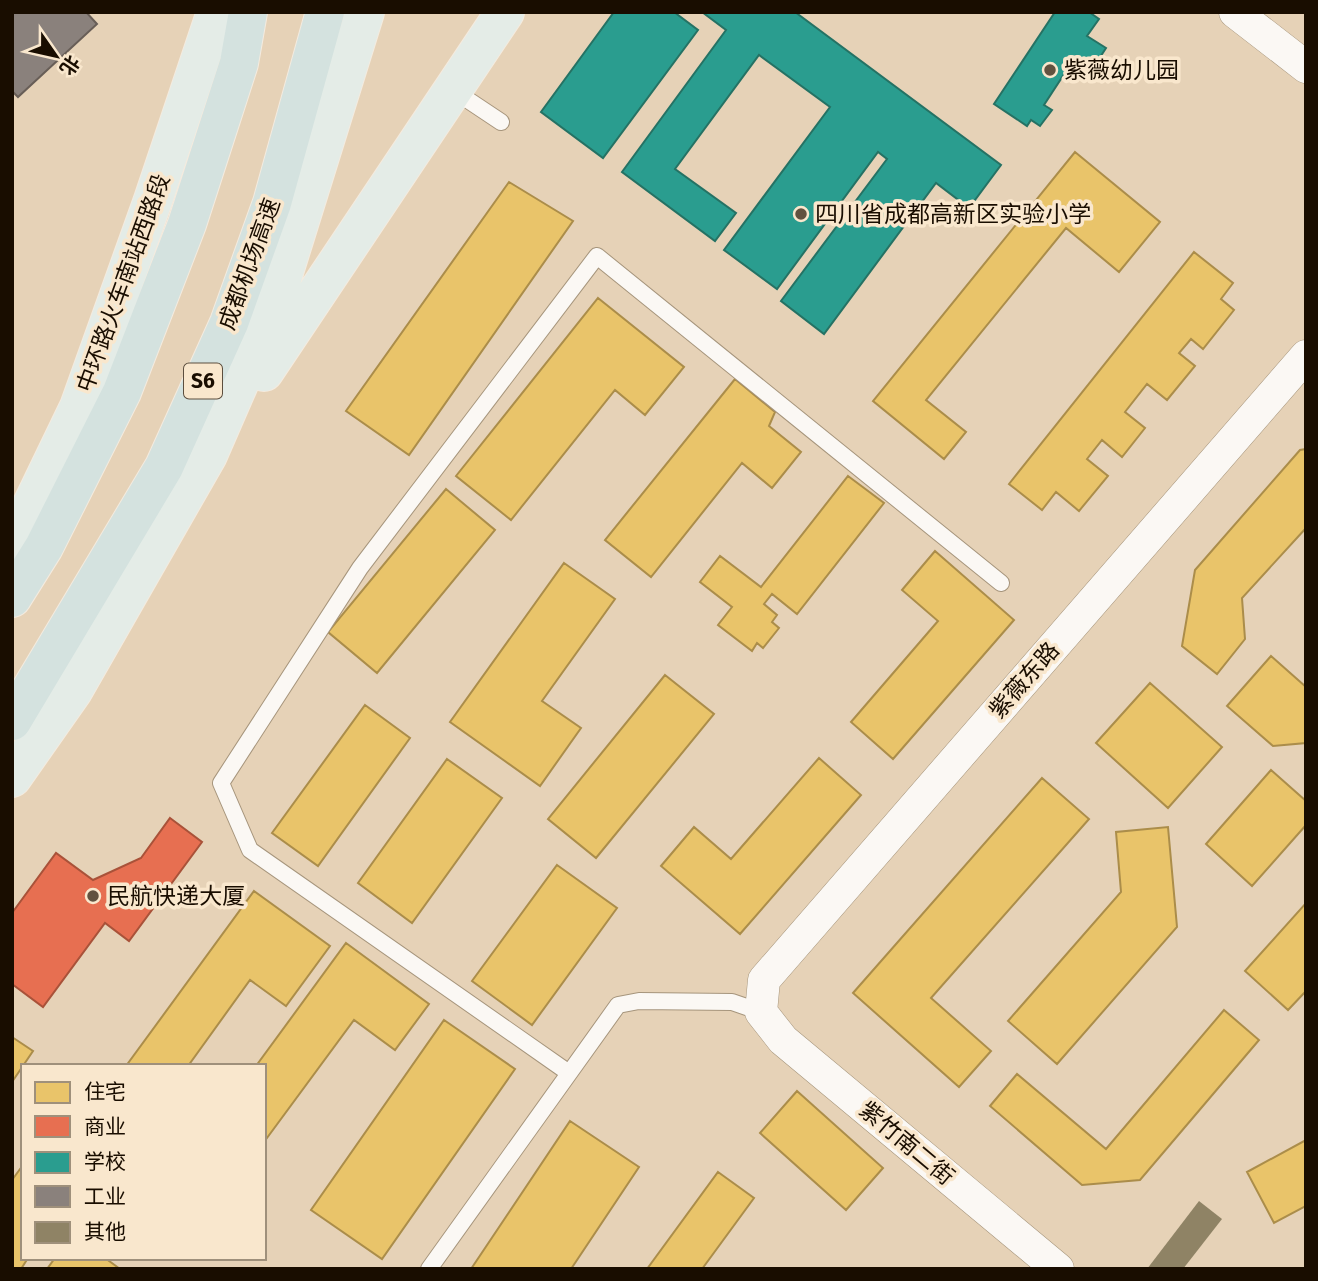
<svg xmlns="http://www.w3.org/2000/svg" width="1318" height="1281" viewBox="0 0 1318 1281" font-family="'Fira Sans','Noto Sans SC',sans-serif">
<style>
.homes{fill:#e9c46a;stroke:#ab8d4a;stroke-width:2}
.shops{fill:#e76f51;stroke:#a95239;stroke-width:2}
.schools{fill:#2a9d8f;stroke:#257264;stroke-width:2}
.industry{fill:#8a817c;stroke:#685e57;stroke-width:2}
.building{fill:#8f8365}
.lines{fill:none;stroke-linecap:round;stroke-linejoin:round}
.lane-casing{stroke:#a6957c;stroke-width:18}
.street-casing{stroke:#a6957c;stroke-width:33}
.primary-casing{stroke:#f4ebdf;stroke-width:40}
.highway-casing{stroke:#f4ebdf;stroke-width:40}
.lane{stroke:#fbf8f4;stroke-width:16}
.street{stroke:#fbf8f4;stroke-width:32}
.primary{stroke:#e4ece7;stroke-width:38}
.highway{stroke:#d4e2df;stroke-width:38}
.poi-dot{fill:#615240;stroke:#f9e7cd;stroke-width:2.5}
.labels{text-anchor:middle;stroke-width:7;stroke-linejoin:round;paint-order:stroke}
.shield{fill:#f9e7cd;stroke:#5c4e3e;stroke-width:2}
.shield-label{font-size:21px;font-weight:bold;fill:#190d00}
.poi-label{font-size:23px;fill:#190d00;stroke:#f9e7cd;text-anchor:start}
.street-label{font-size:23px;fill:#190d00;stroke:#f9e7cd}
</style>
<rect width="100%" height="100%" fill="#e6d2b7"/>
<path class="homes" d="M1075,152L1160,222L1119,272L1066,228L926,400L966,432L944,459L873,401Z
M509,182L573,221L409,455L346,411Z
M1194,252L1233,283L1221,299L1234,310L1203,349L1191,339L1179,353L1195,366L1167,400L1147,384L1125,412L1145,428L1122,457L1102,440L1087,459L1108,476L1079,511L1056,492L1042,510L1009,484Z
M598,298L684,367L645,415L615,390L511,520L456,476Z
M735,379L775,412L769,426L801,452L772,488L742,463L651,577L605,540Z
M1306,449V528L1242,598L1245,639L1217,674L1182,646L1195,570L1300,450Z
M848,476L884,503L797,614L772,594L764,604L777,615L772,622L779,628L763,648L757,643L752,651L718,625L732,607L700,582L720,556L761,587Z
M446,489L495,530L377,673L328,632Z
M935,551L1014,620L893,759L851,722L938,621L902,590Z
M564,563L615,599L542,701L581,728L540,786L450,722Z
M1271,656L1306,687V743L1273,746L1227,706Z
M665,675L714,714L596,858L548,819Z
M1150,683L1222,747L1168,808L1096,743Z
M365,705L410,738L318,866L272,833Z
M819,758L861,795L740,934L661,866L694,827L731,859Z
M447,759L502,798L412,923L358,883Z
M1271,770L1306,801V825L1252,886L1206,844Z
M1042,778L1089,819L931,998L991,1051L959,1087L853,993Z
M1168,827L1177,927L1057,1064L1008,1021L1121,892L1116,832Z
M557,865L617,908L532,1025L472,981Z
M254,891L330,946L286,1006L250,980L188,1066H126Z
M1306,903V991L1288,1010L1245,971Z
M346,943L429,1004L395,1050L354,1020L264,1142V1066H256Z
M1224,1010L1259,1040L1140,1180L1082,1185L990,1106L1017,1074L1106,1149Z
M444,1020L515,1069L382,1259L311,1210Z
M12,1037L33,1051L12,1082Z
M797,1091L883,1168L846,1210L760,1133Z
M570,1121L639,1167L571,1269H471Z
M1306,1140V1206L1274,1223L1247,1172Z
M23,1165V1258H28L21,1269H12V1180Z
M718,1172L754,1198L702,1269H647Z
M55,1258H105L120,1269H47Z"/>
<path class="shops" d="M170,818L202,842L129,941L105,923L43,1007L12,984V913L56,853L93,880L141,858Z"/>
<path class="schools" d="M614,12H674L698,30L603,158L541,112Z
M702,12H795L1001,165L969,208L936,183L824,334L781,301L887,159L878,152L777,289L724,250L830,107L759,55L675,169L736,213L715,241L622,172L726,30Z
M1055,12H1089L1099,19L1087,36L1106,48L1093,68L1076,56L1044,105L1052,110L1040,126L1031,120L1027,126L994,104Z"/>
<path class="industry" d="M12,12H86L97,24L18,97L12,91Z"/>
<path class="building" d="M1199,1201L1222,1219L1183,1269H1147Z"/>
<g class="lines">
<g class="lane-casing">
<path id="lane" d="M453,90L501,122
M569,1073L250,850L221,783L360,568L597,256L1001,583
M429,1269L618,1005L639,1001L732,1002L761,1012"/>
</g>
<g class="street-casing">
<path id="street" d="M1235,12L1306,67
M1058,1269L783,1040L761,1012L764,980L1306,356"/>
</g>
<g class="primary-casing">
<path id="primary" d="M264,372L505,12
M12,546L79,407L153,200L216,12
M12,778L73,691L208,455L275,301L365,12"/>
</g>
<g class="highway-casing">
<path id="highway" d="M12,598L44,547L122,392L187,224L239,63L248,12
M12,721L164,467L229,323L272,203L325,12"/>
</g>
<use href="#lane" class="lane"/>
<use href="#street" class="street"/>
<use href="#primary" class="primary"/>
<use href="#highway" class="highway"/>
</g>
<g class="poi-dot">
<circle cx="1050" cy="70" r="7"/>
<circle cx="801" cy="214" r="7"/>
<circle cx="93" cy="896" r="7"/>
</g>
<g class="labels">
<rect class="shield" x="184" y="363.5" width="38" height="35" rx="5"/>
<g class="shield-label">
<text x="203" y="388">S6</text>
</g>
<g class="poi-label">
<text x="1064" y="78">紫薇幼儿园</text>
<text x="815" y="222">四川省成都高新区实验小学</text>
<text x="107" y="904">民航快递大厦</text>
</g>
<g class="street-label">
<text transform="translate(249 264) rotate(-70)" y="8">成都机场高速</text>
<text transform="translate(123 283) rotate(-70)" y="8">中环路火车南站西路段</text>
<text transform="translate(1024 680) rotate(-49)" y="8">紫薇东路</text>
<text transform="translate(907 1143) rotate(40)" y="8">紫竹南二街</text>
</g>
</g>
<rect width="1318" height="1281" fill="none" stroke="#190d00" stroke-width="28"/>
<rect x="21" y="1064" width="245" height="196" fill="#f9e7cd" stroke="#9f907b" stroke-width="2"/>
<rect x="35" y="1082" width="35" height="21" fill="#e9c46a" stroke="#9f907b" stroke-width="2"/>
<text x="84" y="1099" font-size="21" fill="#190d00">住宅</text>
<rect x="35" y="1116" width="35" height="21" fill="#e76f51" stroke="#9f907b" stroke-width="2"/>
<text x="84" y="1134" font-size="21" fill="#190d00">商业</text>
<rect x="35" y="1152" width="35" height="21" fill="#2a9d8f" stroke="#9f907b" stroke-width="2"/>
<text x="84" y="1169" font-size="21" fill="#190d00">学校</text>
<rect x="35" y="1186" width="35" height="21" fill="#8a817c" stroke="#9f907b" stroke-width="2"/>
<text x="84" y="1204" font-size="21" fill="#190d00">工业</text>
<rect x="35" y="1222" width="35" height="21" fill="#8f8365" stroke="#9f907b" stroke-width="2"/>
<text x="84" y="1239" font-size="21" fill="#190d00">其他</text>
<g transform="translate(56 56) rotate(124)" stroke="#f9e7cd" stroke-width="5" paint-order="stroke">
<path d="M0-5L12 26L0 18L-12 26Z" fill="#190d00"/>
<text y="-10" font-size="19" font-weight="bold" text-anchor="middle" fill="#190d00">北</text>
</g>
</svg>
